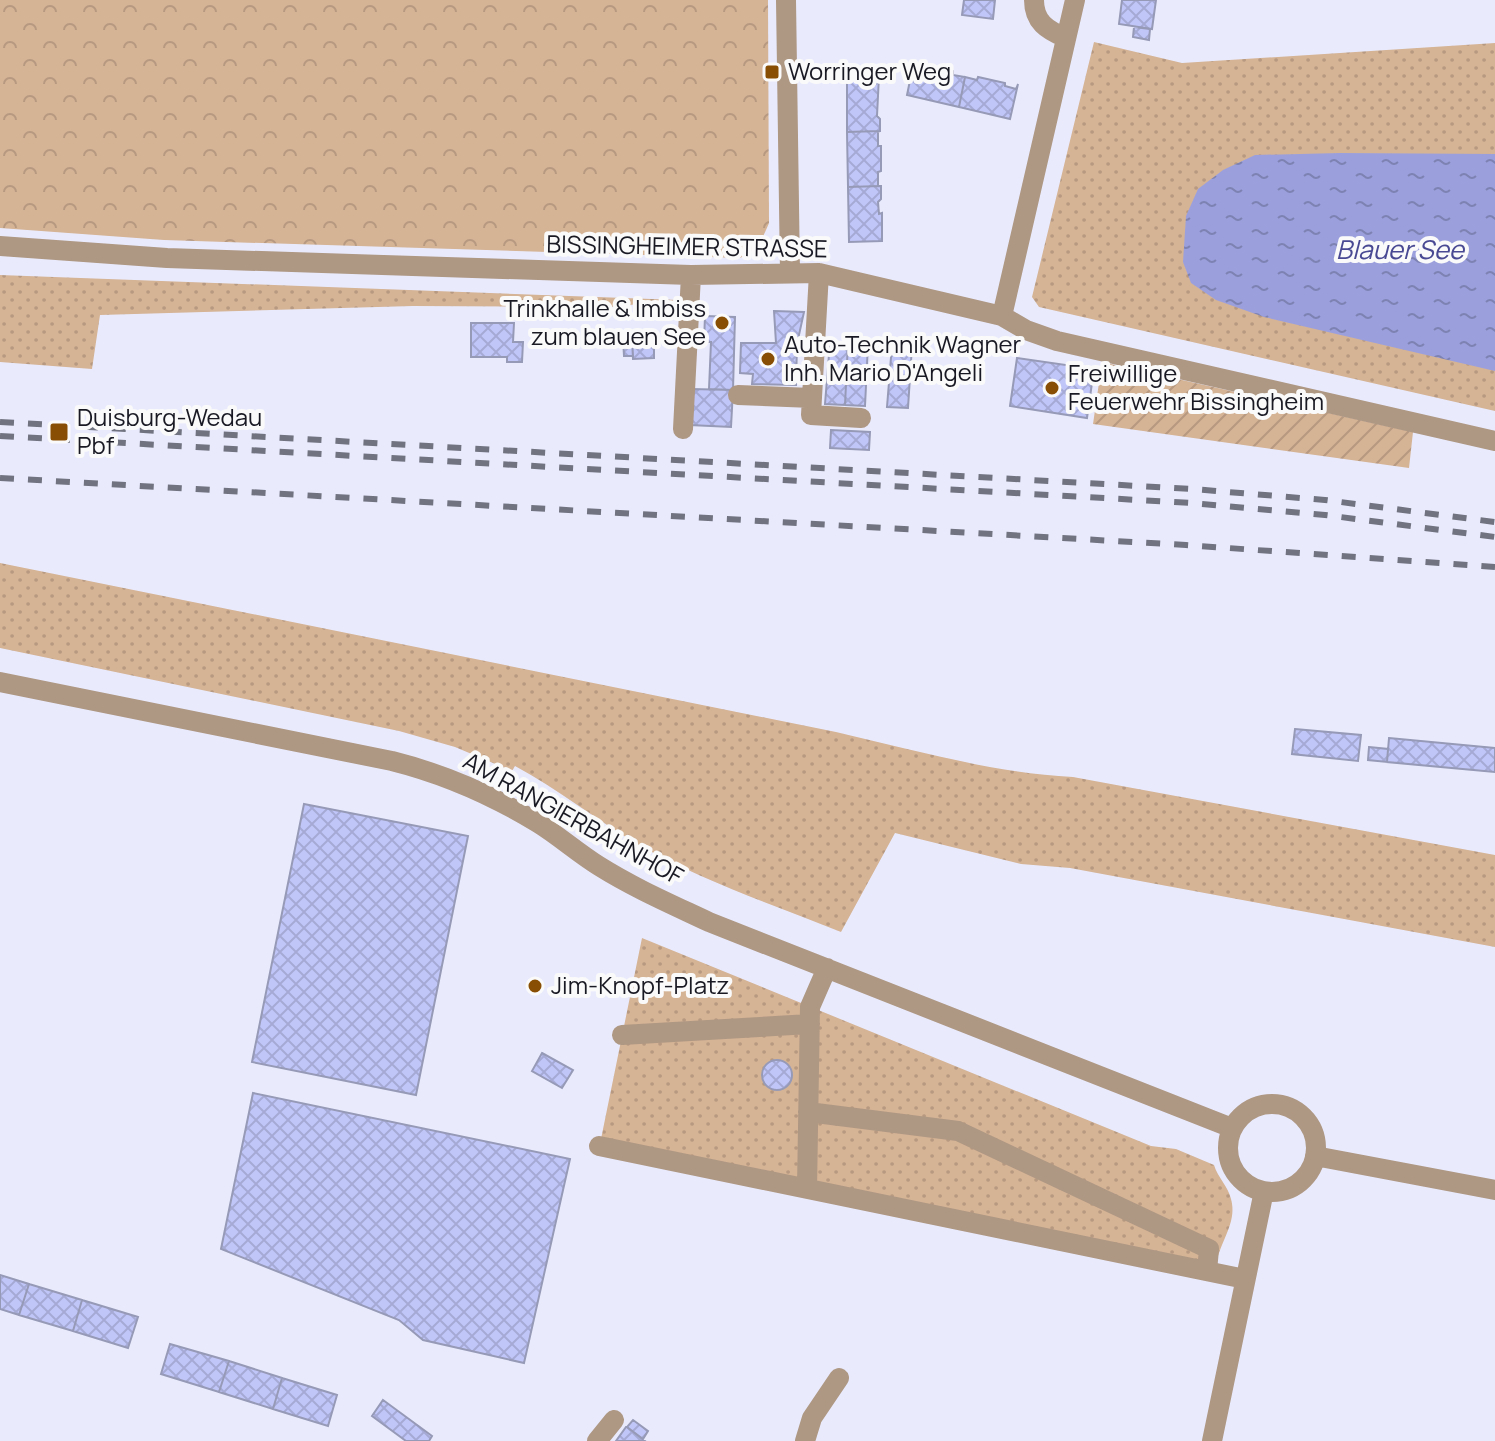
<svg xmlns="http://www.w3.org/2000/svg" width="1495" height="1441" viewBox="0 0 1495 1441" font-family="Manrope,sans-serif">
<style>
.grass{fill:url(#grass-dots)}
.forest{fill:url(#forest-crowns)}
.garden{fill:url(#garden-furrows)}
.water{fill:url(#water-ripples)}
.building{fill:url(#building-cross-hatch);stroke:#979ab6;stroke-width:2}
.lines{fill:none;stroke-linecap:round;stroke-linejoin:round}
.minor{stroke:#ae9783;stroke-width:20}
.rail{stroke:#717380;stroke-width:6;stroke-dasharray:14 14;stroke-linecap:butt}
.poi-dot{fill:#884e03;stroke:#fafafa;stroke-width:3}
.labels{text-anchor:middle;stroke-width:8;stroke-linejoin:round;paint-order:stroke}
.poi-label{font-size:24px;fill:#181923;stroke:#fafafa;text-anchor:start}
.street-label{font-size:24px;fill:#181923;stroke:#fafafa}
.water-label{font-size:26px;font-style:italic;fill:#494993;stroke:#fafafa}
</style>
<defs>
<pattern id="grass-dots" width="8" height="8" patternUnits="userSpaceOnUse" patternTransform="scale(2)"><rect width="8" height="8" fill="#d5b395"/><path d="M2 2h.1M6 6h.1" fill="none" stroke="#b69980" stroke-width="1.8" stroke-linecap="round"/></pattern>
<pattern id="forest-crowns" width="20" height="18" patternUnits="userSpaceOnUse" patternTransform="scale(2)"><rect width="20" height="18" fill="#d5b395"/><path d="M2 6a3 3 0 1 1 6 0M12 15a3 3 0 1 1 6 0" fill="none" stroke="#b69980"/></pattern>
<pattern id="garden-furrows" width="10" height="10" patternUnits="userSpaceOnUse" patternTransform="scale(2)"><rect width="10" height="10" fill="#d5b395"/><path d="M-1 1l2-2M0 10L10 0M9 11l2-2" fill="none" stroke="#b69980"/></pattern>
<pattern id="water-ripples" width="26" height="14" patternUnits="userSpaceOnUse" patternTransform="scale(2)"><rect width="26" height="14" fill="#9ba0dd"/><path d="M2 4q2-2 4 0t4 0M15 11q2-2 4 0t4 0" fill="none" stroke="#7d82b3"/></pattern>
<pattern id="building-cross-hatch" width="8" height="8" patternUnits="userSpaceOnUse" patternTransform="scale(2)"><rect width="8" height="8" fill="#c1c6f9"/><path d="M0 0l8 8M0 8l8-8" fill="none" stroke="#a5aad5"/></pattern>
</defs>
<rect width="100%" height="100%" fill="#e9ebfd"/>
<path class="grass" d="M1094,42L1182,63L1495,43V411L1039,307L1032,297Z
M0,275L679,300L610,307L413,306L100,315L92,369L0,362Z
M0,563L836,732C914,750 993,773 1073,777L1495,855V947L1070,868L1021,864L895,833L841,932C773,905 703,881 639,845C596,820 558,789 515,766L512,771L455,747L399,731L0,648Z
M642,938L1151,1146L1176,1149L1214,1165C1218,1178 1228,1186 1231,1199C1238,1224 1218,1243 1216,1267L601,1139Z"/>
<path class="forest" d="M0,0H768L769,223C762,240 757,250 740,258L164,240L0,228Z"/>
<path class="garden" d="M1102,362L1413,432L1409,468L1093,424Z"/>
<path class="water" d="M1340,153L1495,154V371L1264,317L1216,300L1191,283L1183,262L1186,216L1198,189L1223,170L1255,155Z"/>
<path class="building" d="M964,0H995L993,19L962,15Z
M1122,0H1156L1152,29L1119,24Z
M1134,27L1150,29L1149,40L1133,37Z
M914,61V66L926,68L927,65L953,71V75L965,77L959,107L907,95Z
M847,76H879L877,116L880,119V131L847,132Z
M965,77L977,80L978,77L1005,83V86L1016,89L1018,84L1010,119L959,107Z
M880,131L878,132V146H881V171L878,172V186H881L848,187L847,132Z
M881,186V199L878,202L879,214L882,213V241L849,242L848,187Z
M774,311L804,312L797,344L796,385L752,384L753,374L740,373L741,343H776Z
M705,316L735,317L733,390L709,389L711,342H704Z
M471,323H514L513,342H523L522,362H507V357H471Z
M623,338H632L633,356H624Z
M632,338H654V358L633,359Z
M830,342H848L845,405L825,404Z
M848,342L868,344L865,406L845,405Z
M892,345L912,346L908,408L887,407Z
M1017,358L1094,369L1087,418L1010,406Z
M691,389L733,390L731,427L690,425Z
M831,430L870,432L869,450L830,448Z
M1295,729L1361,735L1358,761L1292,754Z
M1389,738L1495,748V772L1387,762Z
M1369,747L1388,749L1387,762L1368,760Z
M304,804L468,836L416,1095L252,1062Z
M542,1053L573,1070L562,1088L532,1071Z
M762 1075a15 15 0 1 1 30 0a15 15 0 1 1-30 0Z
M253,1093L570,1159L524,1363L423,1340L399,1320L221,1249Z
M0,1275L29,1284L19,1315L0,1309Z
M29,1284L82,1300L73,1331L19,1315Z
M82,1300L138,1317L128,1348L73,1331Z
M170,1344L229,1361L219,1392L161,1374Z
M229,1361L282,1378L273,1409L219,1392Z
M282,1378L337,1395L328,1426L273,1409Z
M383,1400L432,1436L429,1441H406L372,1416Z
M633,1420L648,1431L643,1439L627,1427Z
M626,1427H627L645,1441H616Z"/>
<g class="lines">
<path class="minor" d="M786,0L790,273
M1034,0C1034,22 1047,30 1066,38
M0,246L167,258L691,275L819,273L1002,316L1026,330L1057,341L1495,441
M819,273L811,415L861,418
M1002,316L1075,0
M738,395L812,398
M683,429L691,275
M0,682L392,761C444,774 492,795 538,823C559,836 578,853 599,866C634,888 671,904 709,922L1232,1128
M622,1035L810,1024
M1228 1148a44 44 0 1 1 88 0a44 44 0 1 1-88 0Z
M808,1112L958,1131L1209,1249L1207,1271
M599,1146L1245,1279
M1315,1156L1495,1190
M807,1189L810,1007L827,968
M597,1441L614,1420
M805,1441L812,1418L839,1378
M1212,1441L1264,1191"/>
<path class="rail" d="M0,422L1192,489L1325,500L1495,522
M0,436L1192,503L1325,515L1495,537
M0,478L1186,545L1495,567"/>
</g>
<g class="poi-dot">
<rect x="764" y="64" width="16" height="16" rx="4"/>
<circle cx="722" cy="323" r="8"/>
<circle cx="768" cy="359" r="8"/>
<circle cx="1052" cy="388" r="8"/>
<rect x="49" y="422" width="20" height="20" rx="4"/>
<circle cx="535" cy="986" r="8"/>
</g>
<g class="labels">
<g class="poi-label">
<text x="788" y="80">Worringer Weg</text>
<text x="706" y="317" text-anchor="end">Trinkhalle &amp; Imbiss<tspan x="706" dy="28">zum blauen See</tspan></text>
<text x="784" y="353">Auto-Technik Wagner<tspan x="784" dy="28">Inh. Mario D'Angeli</tspan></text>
<text x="1068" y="382">Freiwillige<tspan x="1068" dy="28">Feuerwehr Bissingheim</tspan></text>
<text x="77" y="426">Duisburg-Wedau<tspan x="77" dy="28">Pbf</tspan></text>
<text x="551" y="994">Jim-Knopf-Platz</text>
</g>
<g class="street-label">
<text transform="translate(687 247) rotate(1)" y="8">BISSINGHEIMER STRASSE</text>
<text transform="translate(573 819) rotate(29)" y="8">AM RANGIERBAHNHOF</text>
</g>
<g class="water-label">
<text x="1400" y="259">Blauer See</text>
</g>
</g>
</svg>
